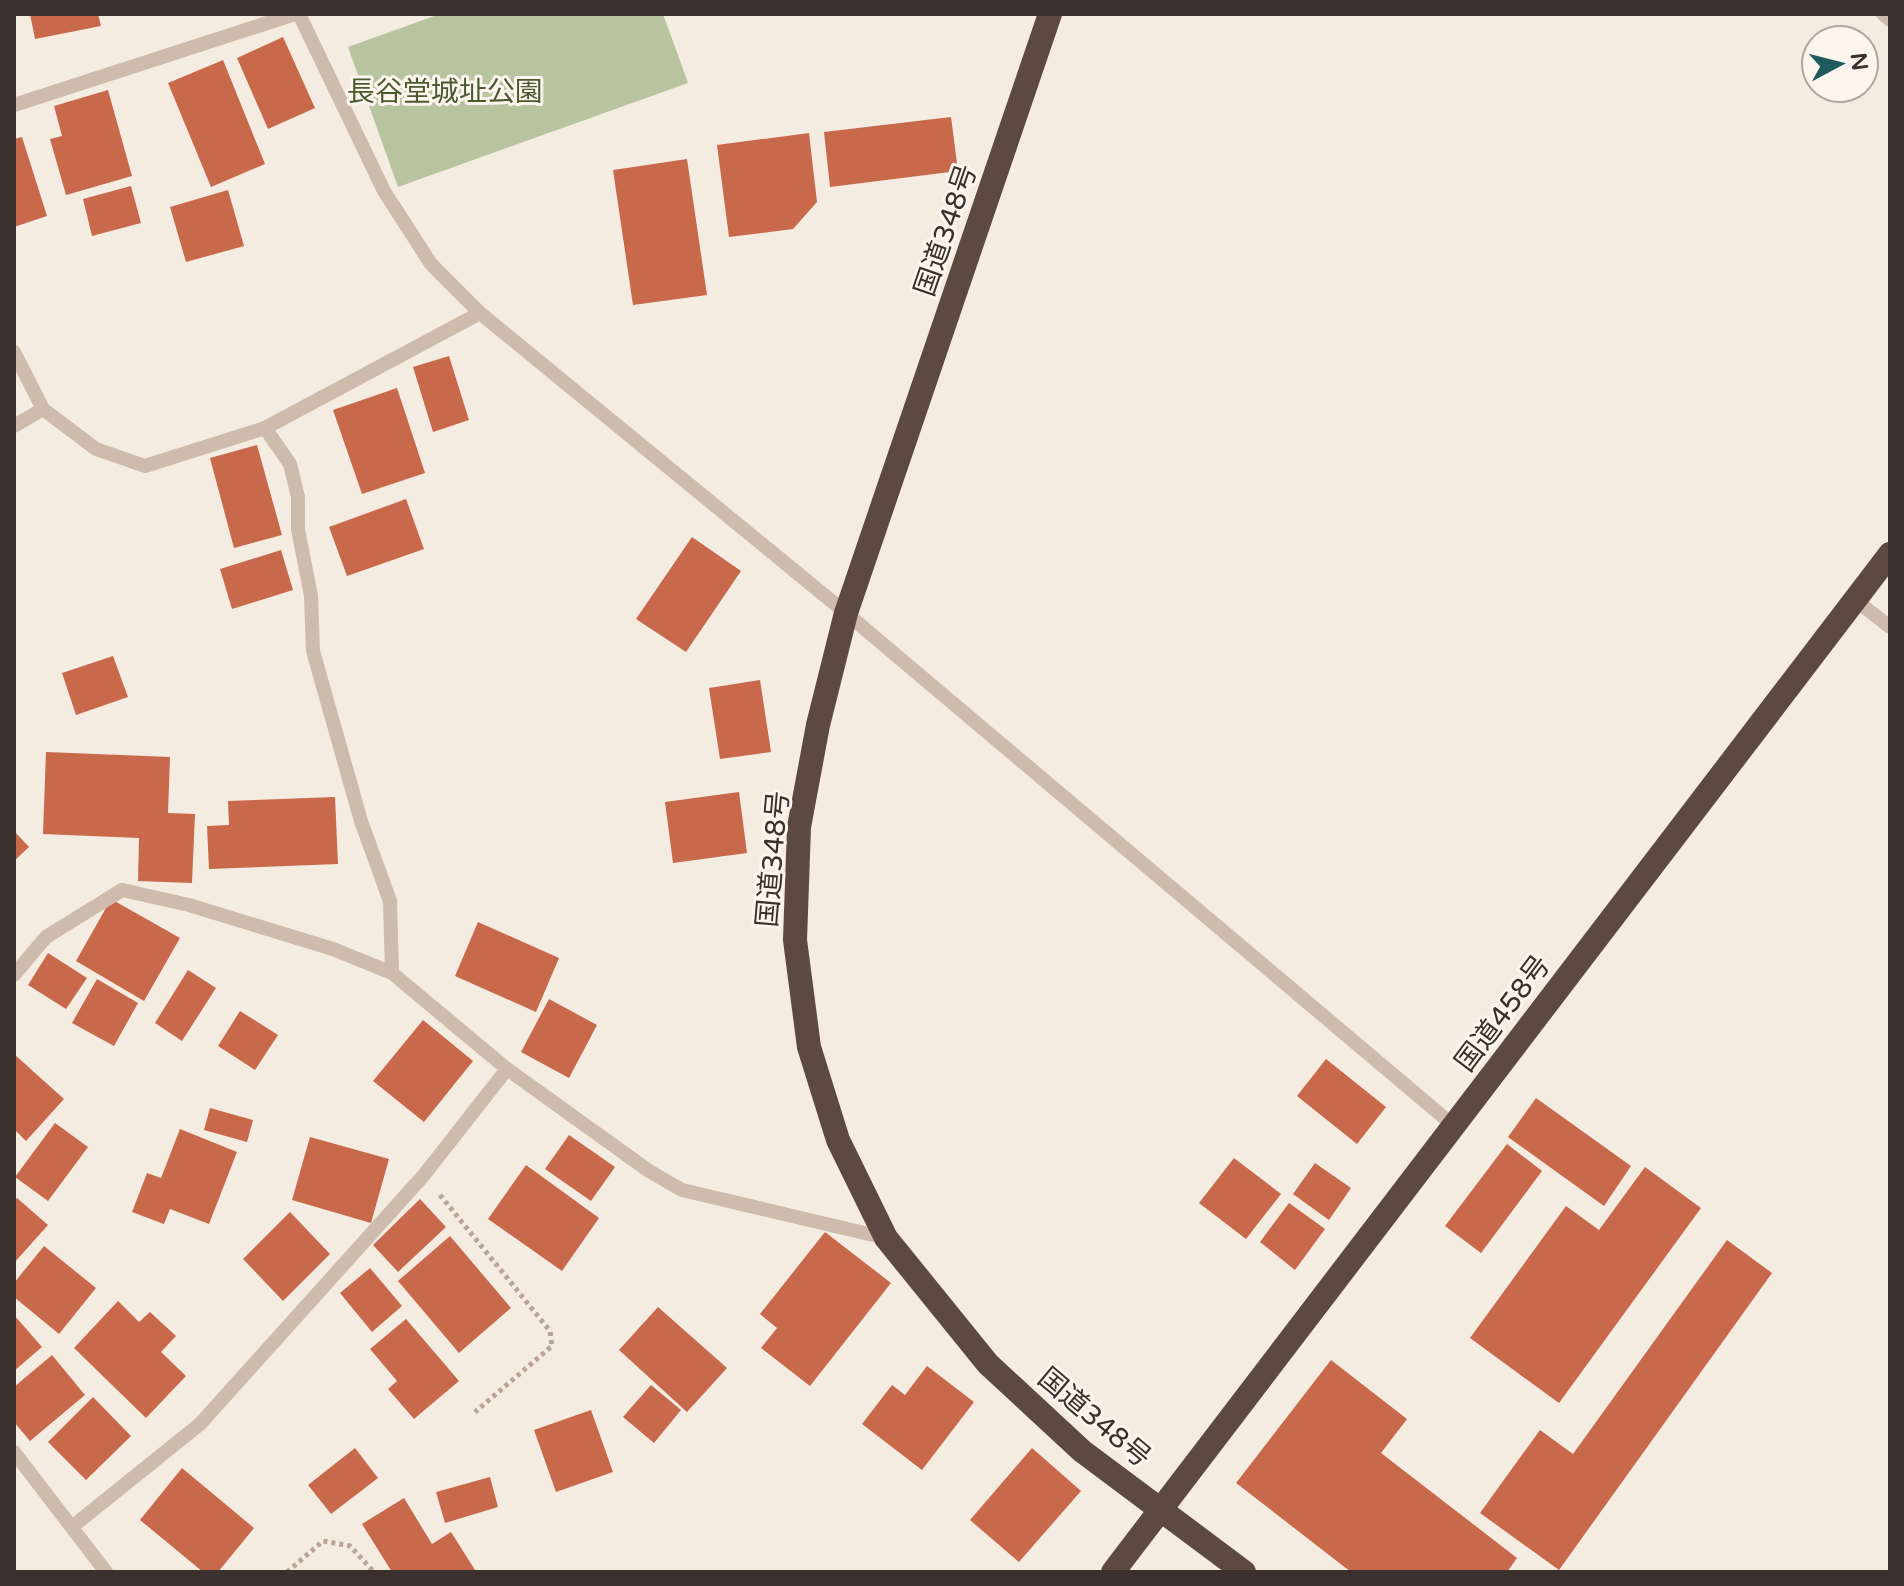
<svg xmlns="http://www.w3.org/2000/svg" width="1904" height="1586" viewBox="0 0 1904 1586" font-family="'Varela Round','Noto Sans JP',sans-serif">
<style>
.green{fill:#b8c4a0}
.building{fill:#c8694b}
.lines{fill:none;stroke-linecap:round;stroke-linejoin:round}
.path{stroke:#b9a596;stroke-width:5;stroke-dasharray:4 4;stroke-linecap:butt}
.lane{stroke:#cdbbac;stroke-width:14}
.highway{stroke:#5c4a42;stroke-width:24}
.labels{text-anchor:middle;stroke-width:6;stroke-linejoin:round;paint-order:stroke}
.park-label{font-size:28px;fill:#4a5a2e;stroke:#fbf5ee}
.street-label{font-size:28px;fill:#3b302b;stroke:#fbf5ee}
</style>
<rect width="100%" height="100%" fill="#f4ebe1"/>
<path class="green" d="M440,14H663L688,83L398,187L348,47Z"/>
<path class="building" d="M30,14H98L101,26L35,39Z
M283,37L315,108L268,129L237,58Z
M223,60L265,164L211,187L168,83Z
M108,90L132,176L66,195L50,139L62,136L54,106Z
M951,117L958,171L830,187L824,132Z
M809,133L817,202L793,229L729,237L717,145Z
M22,137L47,216L14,227V139Z
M687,159L707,295L633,305L613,170Z
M131,186L141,223L92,236L83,199Z
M228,190L244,246L186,262L170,207Z
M449,356L469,420L433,432L413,367Z
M397,388L425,473L362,494L333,410Z
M257,445L282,535L234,548L210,458Z
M406,499L424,549L347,576L329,527Z
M692,537L741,571L686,652L636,619Z
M281,550L293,590L232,609L220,569Z
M113,656L128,697L76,715L62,673Z
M760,680L771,752L720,759L709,688Z
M46,752L170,757L168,813L195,814L192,883L138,881L139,838L43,834Z
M739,792L747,853L673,863L665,802Z
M335,797L338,864L209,869L207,826L229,825L228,801Z
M14,831L29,847L14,861Z
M111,899L180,938L144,1001L76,961Z
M478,922L559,958L536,1012L455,976Z
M48,953L87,978L66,1009L28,985Z
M188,970L216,988L182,1041L155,1023Z
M97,979L138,1003L114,1046L72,1023Z
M549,999L597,1025L569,1078L521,1052Z
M240,1011L278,1035L255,1070L218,1046Z
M423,1020L473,1061L424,1122L373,1081Z
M14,1054L64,1099L26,1141L14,1129Z
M1326,1059L1386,1107L1357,1144L1297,1096Z
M1536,1098L1631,1166L1604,1206L1508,1137Z
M210,1108L253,1120L247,1142L204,1130Z
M55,1123L88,1147L48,1201L15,1177Z
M180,1129L237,1152L209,1224L170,1209L164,1224L132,1212L147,1173L161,1178Z
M569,1135L615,1167L591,1201L545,1169Z
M310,1137L389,1159L371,1223L292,1200Z
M1507,1144L1542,1171L1481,1253L1445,1226Z
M1234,1158L1281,1194L1246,1239L1199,1203Z
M1315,1163L1351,1188L1329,1220L1293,1194Z
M526,1165L599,1218L562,1271L488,1219Z
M1645,1167L1701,1208L1559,1403L1470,1338L1566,1206L1599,1230Z
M17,1198L48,1225L14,1263V1201Z
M420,1199L446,1227L398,1272L373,1245Z
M1289,1203L1325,1229L1295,1270L1260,1242Z
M290,1212L330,1254L283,1301L243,1259Z
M825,1232L891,1283L810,1386L761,1348L777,1328L760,1314Z
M450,1236L511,1308L459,1353L398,1281Z
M1727,1240L1772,1273L1559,1570L1480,1513L1540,1430L1573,1454Z
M44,1246L96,1288L59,1334L14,1297V1283Z
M370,1268L402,1306L372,1332L340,1293Z
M118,1301L139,1322L150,1312L176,1336L161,1352L186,1376L146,1418L74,1348Z
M658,1307L727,1368L687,1412L619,1350Z
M14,1315L42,1347L14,1371Z
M406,1319L459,1381L414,1419L388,1389L397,1381L370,1349Z
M52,1355L85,1395L30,1441L14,1422V1387Z
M1331,1360L1407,1419L1381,1453L1517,1558L1507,1572H1351L1236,1483Z
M927,1366L974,1402L922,1470L862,1424L892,1385L905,1395Z
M651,1385L681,1410L654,1443L623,1417Z
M93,1397L131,1436L86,1480L48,1442Z
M591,1410L613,1472L556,1492L534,1430Z
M355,1448L378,1478L331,1514L308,1485Z
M1032,1448L1081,1491L1019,1562L970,1520Z
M182,1468L254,1528L218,1572H203L140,1520Z
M490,1477L498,1507L445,1523L436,1492Z
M404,1498L432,1544L451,1532L475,1570L392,1572L362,1524Z"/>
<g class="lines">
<path class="path" d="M440,1195L550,1331L552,1346L475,1412
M287,1572L323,1541L350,1546L374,1572"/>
<path class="lane" d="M299,14L384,191L431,264L480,313L846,613L1454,1126
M1883,14L1890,20
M14,105L295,14
M14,352L43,409L96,449L145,466L265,428L480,313
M14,426L43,409
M265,428L290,464L298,497V529L311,596L313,651L361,821L390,901L392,973
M1854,599L1890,627
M14,975L46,937L122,890L189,905L333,949L392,973L507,1069L649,1171L682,1190L886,1238
M14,1452L106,1572
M72,1527L200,1424L424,1175L507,1069"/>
<path class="highway" d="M1050,14L846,613L818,725L799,827L795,940L809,1047L838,1140L886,1238L988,1364L1082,1451L1244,1572
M1113,1572L1890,554"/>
</g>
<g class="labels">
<g class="park-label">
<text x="445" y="101">長谷堂城址公園</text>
</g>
<g class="street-label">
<text transform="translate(945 230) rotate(-71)" y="10">国道348号</text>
<text transform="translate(772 859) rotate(-85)" y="10">国道348号</text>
<text transform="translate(1502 1013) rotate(-53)" y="10">国道458号</text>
<text transform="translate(1095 1417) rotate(40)" y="10">国道348号</text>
</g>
</g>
<rect width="1904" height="1586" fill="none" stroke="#3b302b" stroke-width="32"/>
<g transform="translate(1840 64) rotate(83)"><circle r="38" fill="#fbf5ee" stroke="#aea6a0" stroke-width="2"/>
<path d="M0-6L14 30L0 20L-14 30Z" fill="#1f5a5e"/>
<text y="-12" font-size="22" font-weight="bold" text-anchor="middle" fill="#3b302b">N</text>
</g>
</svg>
